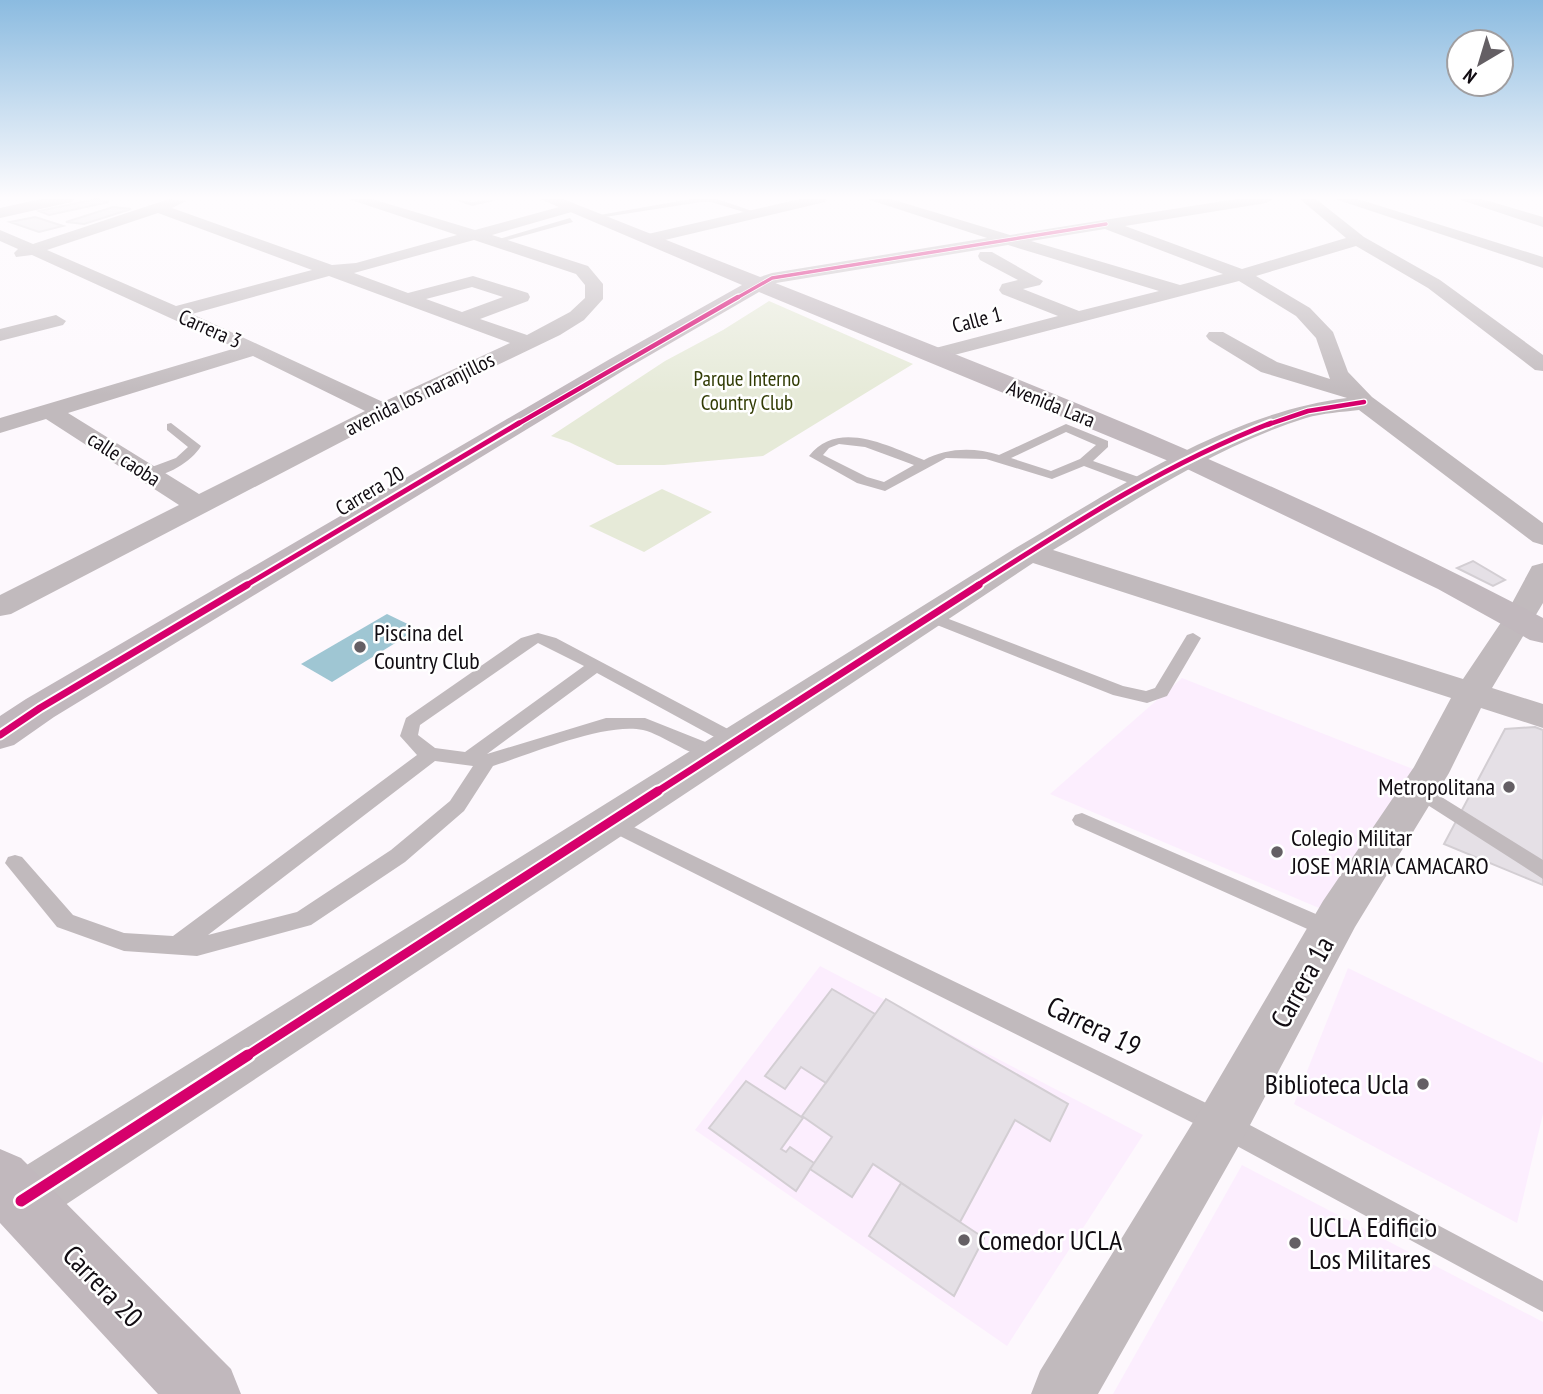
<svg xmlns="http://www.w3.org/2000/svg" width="1543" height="1394" viewBox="0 0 1543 1394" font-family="'PT Sans Narrow',sans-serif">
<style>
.built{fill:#fceefe}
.green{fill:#e6ead8}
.water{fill:#9fc6d3}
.building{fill:#e5e0e6;stroke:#d3ced3;stroke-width:2}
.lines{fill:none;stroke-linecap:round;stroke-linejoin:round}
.lane{fill:#c1babd;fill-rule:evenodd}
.street{fill:#c1babd;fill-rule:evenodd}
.secondary{fill:#c1b8bd;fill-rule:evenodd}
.cycleway-far5-casing{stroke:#fff;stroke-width:5}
.cycleway-far4-casing{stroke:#fff;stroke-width:7}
.cycleway-far3-casing{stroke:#fff;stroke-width:9}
.cycleway-far2-casing{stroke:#fff;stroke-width:11}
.cycleway-far1-casing{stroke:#fff;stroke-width:13}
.cycleway-casing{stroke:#fff;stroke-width:16}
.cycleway-far5{stroke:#d6006c;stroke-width:3.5}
.cycleway-far4{stroke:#d6006c;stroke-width:4.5}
.cycleway-far3{stroke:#d6006c;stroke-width:5}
.cycleway-far2{stroke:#d6006c;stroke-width:7}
.cycleway-far1{stroke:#d6006c;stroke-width:9}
.cycleway{stroke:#d6006c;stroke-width:11}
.poi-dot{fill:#645f64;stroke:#fff;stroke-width:2.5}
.labels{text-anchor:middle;stroke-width:5;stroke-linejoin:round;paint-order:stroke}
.far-street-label{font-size:21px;fill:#110c12;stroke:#fff}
.far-park-label{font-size:21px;fill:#323c05;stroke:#fff}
.poi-label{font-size:24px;fill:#110c12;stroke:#fff;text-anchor:start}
.near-street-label{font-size:28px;fill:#110c12;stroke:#fff}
.near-poi-label{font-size:28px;fill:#110c12;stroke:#fff;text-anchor:start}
</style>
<rect width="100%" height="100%" fill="#fdf8fd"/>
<path class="built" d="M1182,678L1418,771L1326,911L1050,794Z
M820,966L1143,1135L1007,1346L695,1130Z
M1348,968L1543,1063V1114L1517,1223L1294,1104Z
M1242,1165L1543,1322V1394H1113Z"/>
<path class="green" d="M769,301L913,364L763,456L664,465H617L569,442L551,436L665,361L723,330Z
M662,489L712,512L644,552L589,526Z"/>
<path class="water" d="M387,614L418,629L332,682L301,664Z"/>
<path class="building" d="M96,199L109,202L49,215L39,211Z
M113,207L131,209L84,224L66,222Z
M35,217L63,226L39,232L10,222Z
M1473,561L1505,580L1493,586L1457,568Z
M1535,727L1543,730V885L1444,844L1505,729Z
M832,989L875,1014L826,1083L801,1067L785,1089L765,1076Z
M886,999L1068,1104L1050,1141L1015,1120L960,1222L873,1164L852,1197L810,1169L832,1137L802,1116Z
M746,1081L803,1118L781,1149L786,1152L790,1147L814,1163L796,1191L709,1128Z
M901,1183L984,1238L954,1296L869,1236Z"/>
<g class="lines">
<path class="lane" d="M452,199L472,202L501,199L472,206Z
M691,199H717L761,214L757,216L711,202H701L592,219L588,217Z
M570,218L573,222L493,244L489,242Z
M171,423L201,446C191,463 161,480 141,477V471L176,458L188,447L167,430V424Z
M1066,424L1108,441V447L1093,461L1150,481V487H1140L1084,466L1052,479L986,459L946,458L885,491L857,483L809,456C838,419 888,446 924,460C946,448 974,447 999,455ZM1066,432L1096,445L1080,459L1051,471L1011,458ZM839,444L865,447L914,465L884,482L867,477L823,455L829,448Z
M928,611L1123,686L1146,691L1155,688L1187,635L1193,633L1201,638L1167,696L1147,703L1113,695L922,619L920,616Z
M538,633L556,638L743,737L745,741L743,745H729L597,673L487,754L606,718H645L723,749L725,754L723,759C702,765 665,735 643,730C605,722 531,754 493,766L464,811L405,862L311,925L197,956L124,951L57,927L5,863L8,857L15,855L22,857L73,915L124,933L173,936L417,755L400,736L406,718L521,638ZM538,643L584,666L465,752L435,748L418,735L420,725ZM435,761L473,766L450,801L391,850L297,912L208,935Z
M1419,783L1543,860V879L1412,795L1409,790L1412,785Z
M1082,813L1339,924L1342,930L1339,936L1331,939L1323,936L1075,825L1072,820L1075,815Z
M611,816L1231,1115L1543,1281V1312L1213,1133L604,828L601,823L604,818Z"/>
<path class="street" d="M169,199L186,201L172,208L332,265L356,263L457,235L348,199H372L475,230L570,204L575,205L577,208L575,211L492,235L588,266L603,284V299L584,320L560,335L391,416L11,614L0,616V595L179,505L46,419L0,433V418L236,348L32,255L16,257L14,253L18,249L0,241V230L33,244ZM158,213L312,270L176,306L47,250ZM474,240L576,274L585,285V298L570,312L527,335L480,319L528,301L530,297L528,293L473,276L408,293L354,273ZM329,276L510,343L383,402L192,314ZM472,287L503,297L462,312L426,299ZM253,356L365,411L199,494L68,413Z
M800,199H827L825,202L648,244L640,239L648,234Z
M867,199H891L1010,235L1236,199H1273L1266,203L1125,226L1242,269L1346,238L1300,199H1316L1364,237L1440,280L1543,355V371L1535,370L1428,288L1356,246L1256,276L1310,308L1333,332L1348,372L1372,397L1543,523V545L1533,542L1359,410C1342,412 1323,413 1306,418C1216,446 1133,502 1053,550L1463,679L1504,618L1532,566L1543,563V603L1492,688L1543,704V728L1481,708L1449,773L1355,927L1241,1142L1098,1394H1031L1040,1371L1203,1106L1323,901L1414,767L1451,698L1033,563L41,1221L21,1229L1,1221V1181L1019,546C1121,486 1228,413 1347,398L1261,372L1209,340L1206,336L1209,332H1223L1277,362L1330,379L1316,338L1296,316L1239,281L931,361L924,359L921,355L924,351L1058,316L1002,294L999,290L1002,284L1018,280L980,260L978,256L980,252H992L1043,281L1040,285L1023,289L1079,311L1159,291L1008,245L776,283L760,288L754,287L751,283L754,279L772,273L987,238ZM1105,229L1223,274L1180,285L1031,241Z
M1335,199H1358L1543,257V268Z
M1458,199H1482L1543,217V227Z
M56,315L66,321L63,325L0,341V329Z"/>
<path class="secondary" d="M41,199H74L72,202L0,218V208Z
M540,199H563C892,331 1228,452 1543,618V643L1530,640L1438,589L1183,467L759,292L626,369L54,717L14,745L0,749V716L26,699L610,359L742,285Z
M0,1149L21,1158L231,1369L241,1394H158L0,1223Z"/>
<g class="cycleway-far5-casing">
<path id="cycleway-far5" d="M735,299L772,278L1106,224"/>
</g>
<g class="cycleway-far4-casing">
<path id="cycleway-far4" d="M516,425L738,297
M1267,425L1308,411L1364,402"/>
</g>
<g class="cycleway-far3-casing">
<path id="cycleway-far3" d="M245,586L519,423
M976,586C1070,526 1167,463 1271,423"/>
</g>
<g class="cycleway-far2-casing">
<path id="cycleway-far2" d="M0,735L40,708L247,585
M655,793L979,585"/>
</g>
<g class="cycleway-far1-casing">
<path id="cycleway-far1" d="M245,1057L658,791"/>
</g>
<g class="cycleway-casing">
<path id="cycleway" d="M21,1201L248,1055"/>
</g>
<use href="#cycleway-far5" class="cycleway-far5"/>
<use href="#cycleway-far4" class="cycleway-far4"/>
<use href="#cycleway-far3" class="cycleway-far3"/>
<use href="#cycleway-far2" class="cycleway-far2"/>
<use href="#cycleway-far1" class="cycleway-far1"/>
<use href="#cycleway" class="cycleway"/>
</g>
<linearGradient id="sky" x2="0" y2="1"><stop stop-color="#8bbbe0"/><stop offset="0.5" stop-color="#fefcfe"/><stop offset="1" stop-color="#fefcfe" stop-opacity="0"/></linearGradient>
<rect width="1543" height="395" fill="url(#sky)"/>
<g class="poi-dot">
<circle cx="360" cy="647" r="7"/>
<circle cx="1509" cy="787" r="7"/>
<circle cx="1277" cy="852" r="7"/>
<circle cx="1423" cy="1084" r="7"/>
<circle cx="964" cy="1240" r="7"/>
<circle cx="1295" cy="1243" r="7"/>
</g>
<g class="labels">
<g class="far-street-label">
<text transform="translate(977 320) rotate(-15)" y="7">Calle 1</text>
<text transform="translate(210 329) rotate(24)" y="7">Carrera 3</text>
<text transform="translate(420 394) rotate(-26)" y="7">avenida los naranjillos</text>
<text transform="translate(1051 404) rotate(22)" y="7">Avenida Lara</text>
<text transform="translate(124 459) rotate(33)" y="7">calle caoba</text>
<text transform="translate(370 491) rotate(-31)" y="7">Carrera 20</text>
</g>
<g class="far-park-label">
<text x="747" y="386">Parque Interno<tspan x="747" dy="24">Country Club</tspan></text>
</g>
<g class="poi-label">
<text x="374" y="641">Piscina del<tspan x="374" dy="28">Country Club</tspan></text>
<text x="1495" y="795" text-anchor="end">Metropolitana</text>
<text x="1291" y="846">Colegio Militar<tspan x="1291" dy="28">JOSE MARIA CAMACARO</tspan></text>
</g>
<g class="near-street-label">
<text transform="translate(1302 982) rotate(-61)" y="10">Carrera 1a</text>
<text transform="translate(1094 1026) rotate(26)" y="10">Carrera 19</text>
<text transform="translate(103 1286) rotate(46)" y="10">Carrera 20</text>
</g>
<g class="near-poi-label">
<text x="1409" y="1094" text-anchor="end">Biblioteca Ucla</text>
<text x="1309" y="1237">UCLA Edificio<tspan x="1309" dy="32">Los Militares</tspan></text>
<text x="978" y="1250">Comedor UCLA</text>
</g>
</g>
<g transform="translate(1480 63) rotate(218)"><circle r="33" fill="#ffffff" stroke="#a09ea0" stroke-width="2"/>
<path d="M0-5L12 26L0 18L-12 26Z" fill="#645f64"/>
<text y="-10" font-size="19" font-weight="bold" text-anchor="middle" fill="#110c12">N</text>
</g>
</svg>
